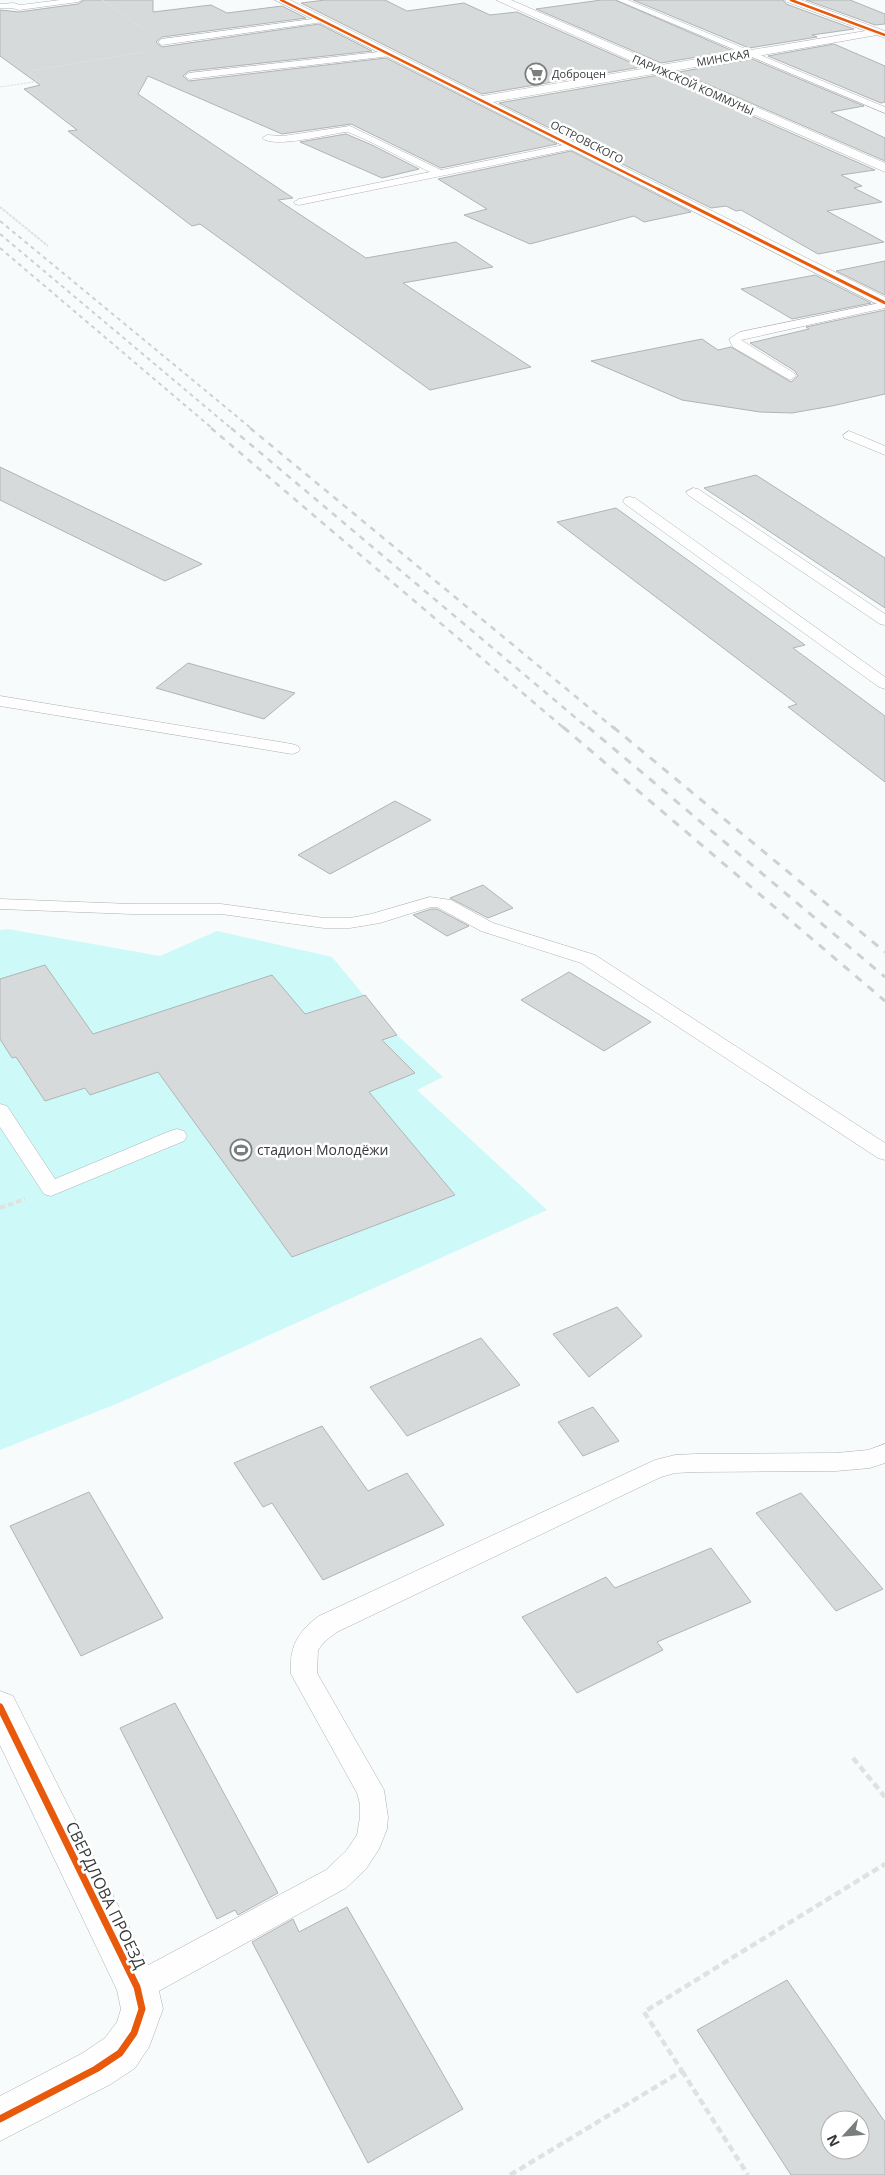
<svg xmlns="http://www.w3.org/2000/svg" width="885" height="2175" viewBox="0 0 885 2175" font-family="'Open Sans',sans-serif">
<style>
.green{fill:#cef9f9}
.building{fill:#d7dada;stroke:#b1b4b4;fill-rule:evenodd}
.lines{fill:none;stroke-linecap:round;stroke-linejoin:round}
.service-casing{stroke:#aeb1b1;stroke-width:1}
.minor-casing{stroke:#aeb1b1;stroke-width:1}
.tertiary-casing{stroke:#aeb1b1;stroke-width:1}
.path-far3{stroke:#e0e2e2;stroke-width:1;stroke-dasharray:2.5 1;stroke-linecap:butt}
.path-far2{stroke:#e0e2e2;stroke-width:2;stroke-dasharray:3 1;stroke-linecap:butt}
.path-far1{stroke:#e0e2e2;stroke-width:4;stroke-dasharray:5.5 3;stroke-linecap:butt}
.path{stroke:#e0e2e2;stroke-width:4.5;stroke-dasharray:7 4;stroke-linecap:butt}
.service{fill:#fefefe;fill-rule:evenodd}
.minor{fill:#fefefe;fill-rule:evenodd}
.tertiary{fill:#fefefe;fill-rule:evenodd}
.rail-far2{stroke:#cfd0d0;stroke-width:2;stroke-dasharray:4 4;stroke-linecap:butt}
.rail-far1{stroke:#cfd0d0;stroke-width:2.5;stroke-dasharray:6 6;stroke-linecap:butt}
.rail{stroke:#cfd0d0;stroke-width:3;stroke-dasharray:8 8;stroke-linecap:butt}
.cycleway-far2-casing{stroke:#fff;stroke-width:4}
.cycleway-far1-casing{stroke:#fff;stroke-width:5}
.cycleway-casing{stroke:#fff;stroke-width:10}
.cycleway-far2{stroke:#e8590c;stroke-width:2.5}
.cycleway-far1{stroke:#e8590c;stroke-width:3}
.cycleway{stroke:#e8590c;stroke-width:7}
.labels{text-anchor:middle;stroke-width:5;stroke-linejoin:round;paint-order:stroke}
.far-street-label{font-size:11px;fill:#373a3a;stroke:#fff}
.far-poi-label{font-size:11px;fill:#373a3a;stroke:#fff;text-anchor:start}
.poi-label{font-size:14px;fill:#373a3a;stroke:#fff;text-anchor:start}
.near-street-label{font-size:16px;fill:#373a3a;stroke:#fff}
</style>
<rect width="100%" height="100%" fill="#f7fbfb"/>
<path class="green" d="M8,929L160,956L217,931L332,957L397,1035L443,1077L417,1090L547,1210L121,1402L0,1450V930Z"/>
<path class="building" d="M84,0H153V12L211,5L227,13L282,6L306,18L162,37L156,42L162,47L319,24L372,51L189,71L183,76L189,81L386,58L557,144L441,168L351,124L282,134L148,76L138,94L293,198L278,200L366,258L456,242L493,267L403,283L531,367L430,390L200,224L192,226L68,131L77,130L24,89L40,85L0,56V10L19,12L78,4Z
M325,0H385L407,11L464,3L490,15L517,12L641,67L482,94L301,3Z
M601,0H615L733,51L661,63L536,9Z
M633,0H783L786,4L854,29L812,35L817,37L749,48Z
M806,0H850L885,14V24L875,25Z
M834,44L885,66V102L881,103L768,56Z
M752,59L864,106L831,112L885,138V161L679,72Z
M659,75L875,170L841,175L862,186L854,188L882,202L827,211L884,242L818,254L741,210L736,211L726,206L711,208L499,103Z
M346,134L372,145L419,169L382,178L300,142Z
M571,151L691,212L644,222L634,216L530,244L464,215L487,209L438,179Z
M885,261V295L836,271Z
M815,275L871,303L792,319L741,289Z
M885,310V394L832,406L792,413L760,412L682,400L591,361L702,339L718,350L731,347L791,382L798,376L795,371L750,343L809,329L806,327Z
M0,467L202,564L165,581L0,500Z
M756,475L885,558V608L704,488Z
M616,508L805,645L793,648L885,716V782L788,707L797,704L557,522Z
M188,663L295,693L264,719L156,688Z
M395,801L431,820L330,874L298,855Z
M483,885L513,908L488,918L450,898Z
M431,909H437L469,926L447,936L413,915Z
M45,965L93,1034L272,975L305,1014L365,995L397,1035L382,1040L415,1073L369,1092L455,1195L292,1257L158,1072L90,1095L85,1088L45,1101L16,1057L12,1058L0,1039V979Z
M569,972L651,1022L604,1051L521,1000Z
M617,1307L642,1336L589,1377L553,1334Z
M481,1338L520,1385L407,1436L370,1387Z
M593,1407L619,1441L583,1456L558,1422Z
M322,1426L368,1491L407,1473L444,1525L323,1580L272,1503L263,1507L234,1463Z
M89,1492L163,1618L81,1656L10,1526Z
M801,1493L883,1589L836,1611L756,1513Z
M711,1548L751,1602L657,1642L663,1650L577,1693L522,1617L606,1577L615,1588Z
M175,1703L278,1893L238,1915L235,1910L217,1919L120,1728Z
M347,1907L463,2109L368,2163L252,1942L293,1919L299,1932Z
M787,1980L885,2122V2175H791L697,2030ZM830,2120H860V2150H830Z"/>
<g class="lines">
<g class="service-casing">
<path id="service" d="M60,0H82L78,2L19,10L12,8H0V4L14,3L20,5Z
M617,0H628L885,107V113Z
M320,18L324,20L323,22L162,45L158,42L162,39Z
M388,51L391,52V56L189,79L185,76L189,73Z
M350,126L441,170L573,143L578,146L573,149L299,205L295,204L294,202L299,199L430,172C417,166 354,132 346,132C328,134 275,149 262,138L267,135L283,136Z
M885,302V308L741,340L794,373L796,376L790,380L733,347L729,339L740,332Z
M849,431L885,446V455L844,438L843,435Z
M693,488L698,489L885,614V625L880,624L688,495L686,492Z
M630,497L635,498L885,677V689L879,687L625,504L623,501L625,498Z
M0,696L292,744L298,746L300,749L298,752L292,754L0,706Z
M430,897L451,900L493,923L595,955L885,1143V1160L878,1158L581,963L481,931L437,907H431L380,923L350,928H324L221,914H132L0,909V899L132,904H221L324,918H350L371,914Z
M0,1104L7,1106L55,1179L170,1131L177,1129L184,1131L187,1136L184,1141L51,1196L44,1194L0,1127Z
M885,1444V1463L870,1468L836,1471L696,1472L675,1473L661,1477L337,1632L324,1642L318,1650L317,1673L384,1790L388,1817L387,1829L379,1849L366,1869L346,1888L148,1997L137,2001L126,1997L122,1987L126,1977L326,1870L346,1851L357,1835L360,1817V1804L357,1793L291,1674C289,1648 297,1632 319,1616L655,1460L675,1455L696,1454L836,1453L868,1450Z"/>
</g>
<g class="minor-casing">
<path id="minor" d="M275,0H290L482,96L647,68L496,0H511L661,65L877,29L881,30L883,32L877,35L673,71L885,163V172L659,73L493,102L885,297V308Z
M0,1691L13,1696L152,1973L158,1987L163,2009L149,2047L135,2068L111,2084L0,2141V2096L81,2054L105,2038L117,2022L121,2009L117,1990L0,1745Z"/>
</g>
<g class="tertiary-casing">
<path id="tertiary" d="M785,0H801L885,31V38L787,2Z"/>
</g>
<path class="path-far3" d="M102,0L144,29
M40,81L29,71L143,52
M0,87L40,81"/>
<path class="path-far2" d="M0,207L48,246"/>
<path class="path-far1" d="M0,1208L25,1199"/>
<path class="path" d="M853,1758L885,1797
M682,2071L748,2175
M510,2175L682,2071L644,2012L885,1864"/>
<use href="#service" class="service"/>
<use href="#minor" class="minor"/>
<use href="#tertiary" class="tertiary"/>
<path class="rail-far2" d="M0,221L252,429
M0,234L232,429
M0,248L213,429"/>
<path class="rail-far1" d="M211,428L565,729
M231,428L589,729
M250,428L615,729"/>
<path class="rail" d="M563,727L885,1001
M588,727L885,977
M613,727L885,952"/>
<g class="cycleway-far2-casing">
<path id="cycleway-far2" d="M281,0L660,190
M791,0L885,35"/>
</g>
<g class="cycleway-far1-casing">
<path id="cycleway-far1" d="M658,189L885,303"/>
</g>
<g class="cycleway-casing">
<path id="cycleway" d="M0,1707L137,1987L142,2009L134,2033L120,2053L96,2069L0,2119"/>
</g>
<use href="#cycleway-far2" class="cycleway-far2"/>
<use href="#cycleway-far1" class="cycleway-far1"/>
<use href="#cycleway" class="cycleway"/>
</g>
<defs>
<g id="supermarket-ring" transform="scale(1.125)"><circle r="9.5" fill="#fff" stroke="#7a7e7e" stroke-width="1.5"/><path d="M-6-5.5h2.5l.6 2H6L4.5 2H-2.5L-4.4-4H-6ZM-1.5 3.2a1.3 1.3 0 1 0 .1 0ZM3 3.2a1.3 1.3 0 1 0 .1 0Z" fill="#7a7e7e"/></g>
<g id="stadium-ring" transform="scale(1.125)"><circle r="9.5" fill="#fff" stroke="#7a7e7e" stroke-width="1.5"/><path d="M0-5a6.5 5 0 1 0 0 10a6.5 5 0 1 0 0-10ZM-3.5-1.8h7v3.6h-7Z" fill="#7a7e7e"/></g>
</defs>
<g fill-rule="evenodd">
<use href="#supermarket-ring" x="536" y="74"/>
<use href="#stadium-ring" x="241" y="1150"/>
</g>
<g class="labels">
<g class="far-street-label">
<text transform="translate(723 58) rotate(-10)" y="4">МИНСКАЯ</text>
<text transform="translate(693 85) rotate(24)" y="4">ПАРИЖСКОЙ КОММУНЫ</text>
<text transform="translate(587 142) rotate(27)" y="4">ОСТРОВСКОГО</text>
</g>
<g class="far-poi-label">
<text x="552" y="78">Доброцен</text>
</g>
<g class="poi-label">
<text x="257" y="1155">стадион Молодёжи</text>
</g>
<g class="near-street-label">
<text transform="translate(106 1895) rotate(64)" y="6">СВЕРДЛОВА ПРОЕЗД</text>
</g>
</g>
<g transform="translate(845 2135) rotate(244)"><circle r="24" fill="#ffffff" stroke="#afb0b0"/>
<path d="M0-4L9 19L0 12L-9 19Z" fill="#7a7e7e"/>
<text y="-8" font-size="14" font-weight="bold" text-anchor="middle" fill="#373a3a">N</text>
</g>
</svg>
